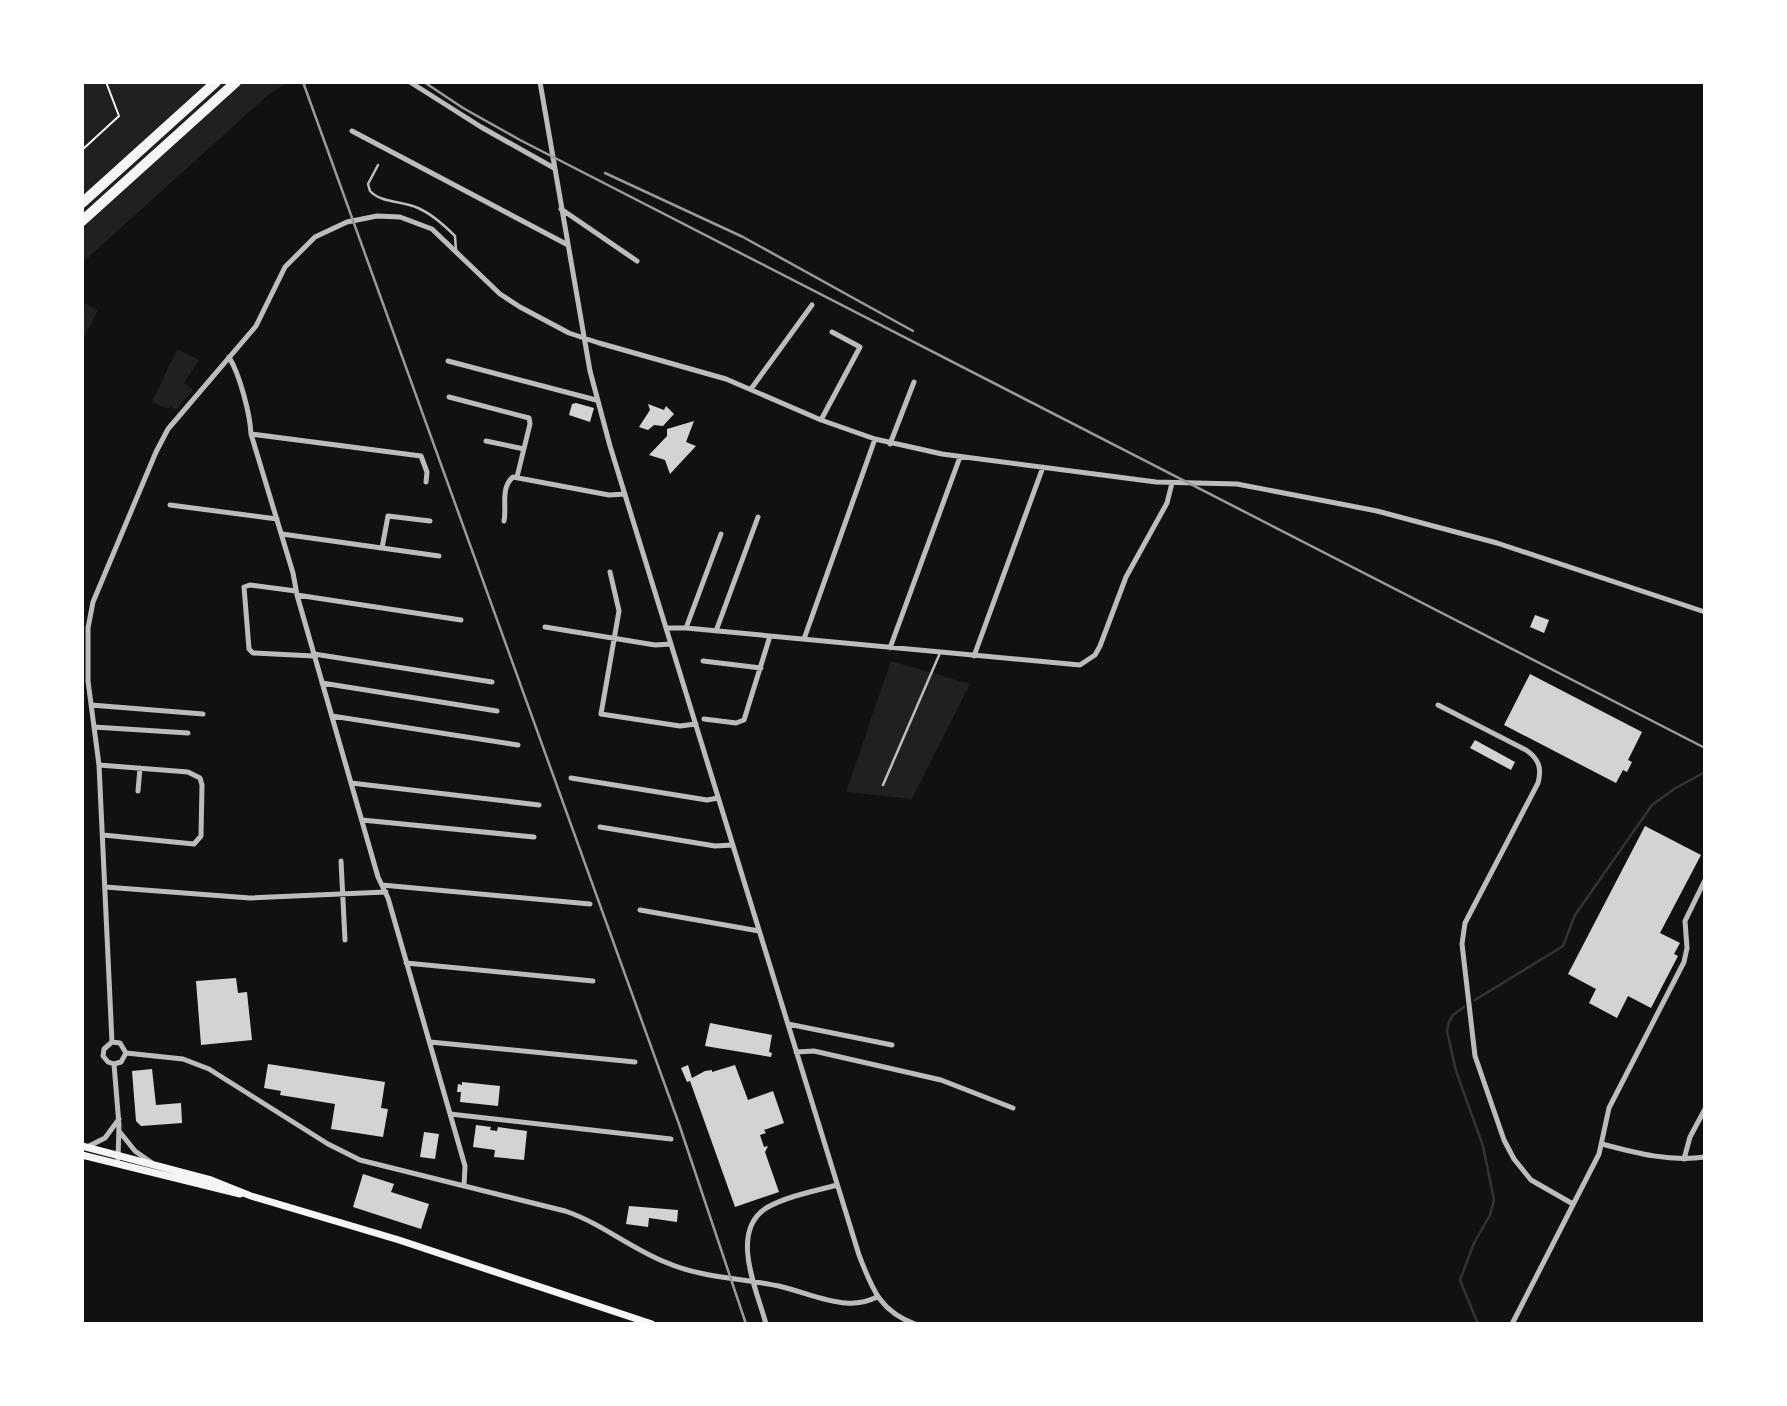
<svg xmlns="http://www.w3.org/2000/svg" width="1787" height="1406" viewBox="0 0 1787 1406" font-family="'DejaVu Sans',sans-serif">
<style>
.green{fill:#202020}
.lines{fill:none;stroke-linecap:round;stroke-linejoin:round}
.stream{stroke:#333;stroke-width:2.5}
.building{fill:#d3d3d3}
.path{stroke:#f5f5f5;stroke-width:2}
.service{stroke:#bcbcbc;stroke-width:2.5}
.minor{stroke:#bcbcbc;stroke-width:5}
.secondary{stroke:#f5f5f5;stroke-width:7}
.motorway{stroke:#f5f5f5;stroke-width:10}
.rail{stroke:#9a9a9a;stroke-width:2.5}
</style>
<rect width="100%" height="100%" fill="#111"/>
<path class="green" d="M82,82H288L268,95L82,263Z
M82,302L98,310L82,342Z
M177,349L199,360L184,383L193,390L176,410L171,406L168,409L152,402Z
M891,661L970,684L912,799L846,792Z"/>
<g class="lines">
<path class="stream" d="M1475,1000L1563,946L1575,915L1652,805L1674,789L1705,772
M1464,1007L1453,1015L1449,1022L1447,1031L1456,1071L1483,1146L1494,1200L1490,1215L1474,1243L1460,1280L1478,1324"/>
</g>
<path class="building" d="M576,403L594,408L590,422L569,415L572,404Z
M648,404L664,410L666,406L674,414L663,426L654,425L648,430L639,427L650,410Z
M694,421L686,442L696,446L670,474L665,460L649,455L667,436V429Z
M1535,615L1549,620L1544,633L1530,627Z
M1530,674L1642,732L1628,760L1632,762L1627,772L1623,770L1616,783L1504,725Z
M1475,740L1515,762L1511,770L1470,748Z
M1645,826L1701,855L1660,933L1680,943L1674,954L1678,956L1651,1008L1628,996L1617,1018L1589,1003L1596,989L1568,974Z
M236,978L238,993L247,992L252,1040L201,1045L196,981Z
M710,1023L772,1035L769,1052L772,1053L771,1057L705,1046Z
M268,1064L385,1082L381,1108L388,1109L383,1137L331,1129L335,1104L280,1095L281,1091L264,1088Z
M688,1065L692,1078L705,1071L712,1070V1072L735,1065L748,1100L773,1091L784,1123L764,1130L766,1133L760,1135L764,1147L768,1146L765,1152L779,1192L735,1207L690,1081L687,1082L681,1068Z
M152,1069L156,1105L181,1103L182,1123L141,1126L136,1121L132,1071Z
M462,1082L500,1086L498,1106L460,1102L461,1092H457L458,1084L462,1085Z
M476,1125L491,1127L490,1130L497,1131L498,1127L527,1131L524,1160L494,1157L495,1150L473,1147Z
M424,1132L439,1134L435,1159L420,1157Z
M363,1174L394,1184L391,1192L429,1204L421,1229L353,1207Z
M629,1206L678,1210L677,1222L649,1218L648,1227L626,1224Z"/>
<g class="lines">
<path class="path" d="M82,150L119,116L106,82"/>
<path class="service" d="M378,165L368,184L370,191C381,203 403,201 418,208C432,214 444,225 455,236L456,251
M883,785L940,653"/>
<path class="minor" d="M410,82L481,127L554,168
M540,82L590,371L610,446L859,1255C872,1288 879,1311 915,1324
M352,131L568,245
M561,209L637,261
M229,357C240,375 250,414 251,434L293,573L297,595L378,877L388,898L465,1166L464,1186
M448,361L596,400
M751,389L812,305
M449,397L529,418L530,424L517,477
M821,420L860,347L832,332
M251,434L421,456L427,472L426,482
M486,441L524,449
M890,444L914,382
M170,505L277,519
M504,521C507,507 500,488 513,477L609,495L625,494
M282,534L439,556
M382,548L388,516L430,521
M610,572L619,611L601,714L680,726L696,724
M296,591L250,585L244,587L249,649L253,653L314,656
M297,595L461,620
M545,627L655,645L671,644
M666,628H686L1080,665L1095,655L1100,646L1126,577L1167,503L1172,483
M686,628L721,534
M716,631L758,517
M804,639L875,439
M890,648L960,457
M314,654L492,682
M974,656L1043,467
M703,661L761,668
M322,683L497,711
M91,705L203,714
M1438,705L1526,750C1539,759 1542,768 1538,783L1465,923L1462,944L1475,1056L1504,1140L1514,1159L1531,1180L1573,1204
M332,716L518,745
M704,719L736,723L744,720L770,636
M94,727L188,733
M99,765L188,772L200,778L202,785L201,836L194,844L103,835
M571,778L707,800L718,798
M351,783L539,805
M138,791L140,768
M362,820L534,837
M600,827L715,846L733,845
M341,861L345,940
M382,885L590,904
M105,887L250,898L386,892
M640,910L759,931
M406,963L593,981
M788,1024L892,1045
M112,1042L99,765L88,681V628L93,602L156,452L168,429L180,415L256,326L285,267L315,237L347,222L377,216L400,217L432,229L500,294L520,307L569,333L599,343L726,379L821,420L875,439L942,454L1156,482L1237,484L1377,511L1497,543L1705,612
M112,1042L120,1043L126,1053L121,1062L114,1064
M112,1042L104,1049L103,1056L108,1062L114,1064
M430,1042L635,1062
M796,1052L814,1051L941,1080L1013,1108
M126,1053L183,1059L209,1069L328,1144L360,1160L565,1211C601,1223 630,1248 665,1262C701,1278 741,1278 779,1286C801,1291 824,1302 846,1303C858,1304 867,1302 877,1297
M114,1064L119,1125L118,1159
M450,1114L671,1139
M119,1131L135,1151L152,1163
M1602,1144C1636,1153 1669,1162 1705,1157
M87,1147L105,1138L119,1119
M1684,1159L1690,1137L1705,1109
M766,1324C757,1290 728,1230 768,1207C788,1196 815,1191 837,1185
M1512,1324L1599,1154L1609,1108L1684,962L1687,948L1685,921L1705,880"/>
<path class="secondary" d="M82,1146L211,1180L251,1196L399,1240L652,1324
M82,1155L240,1194"/>
<path class="motorway" d="M82,203L216,82
M82,221L236,82"/>
<path class="rail" d="M303,82L679,1124L746,1324
M424,82L463,108L520,140L1705,748
M605,173L743,237L913,331"/>
</g>
<rect width="1787" height="1406" fill="none" stroke="#ffffff" stroke-width="168"/>
</svg>
